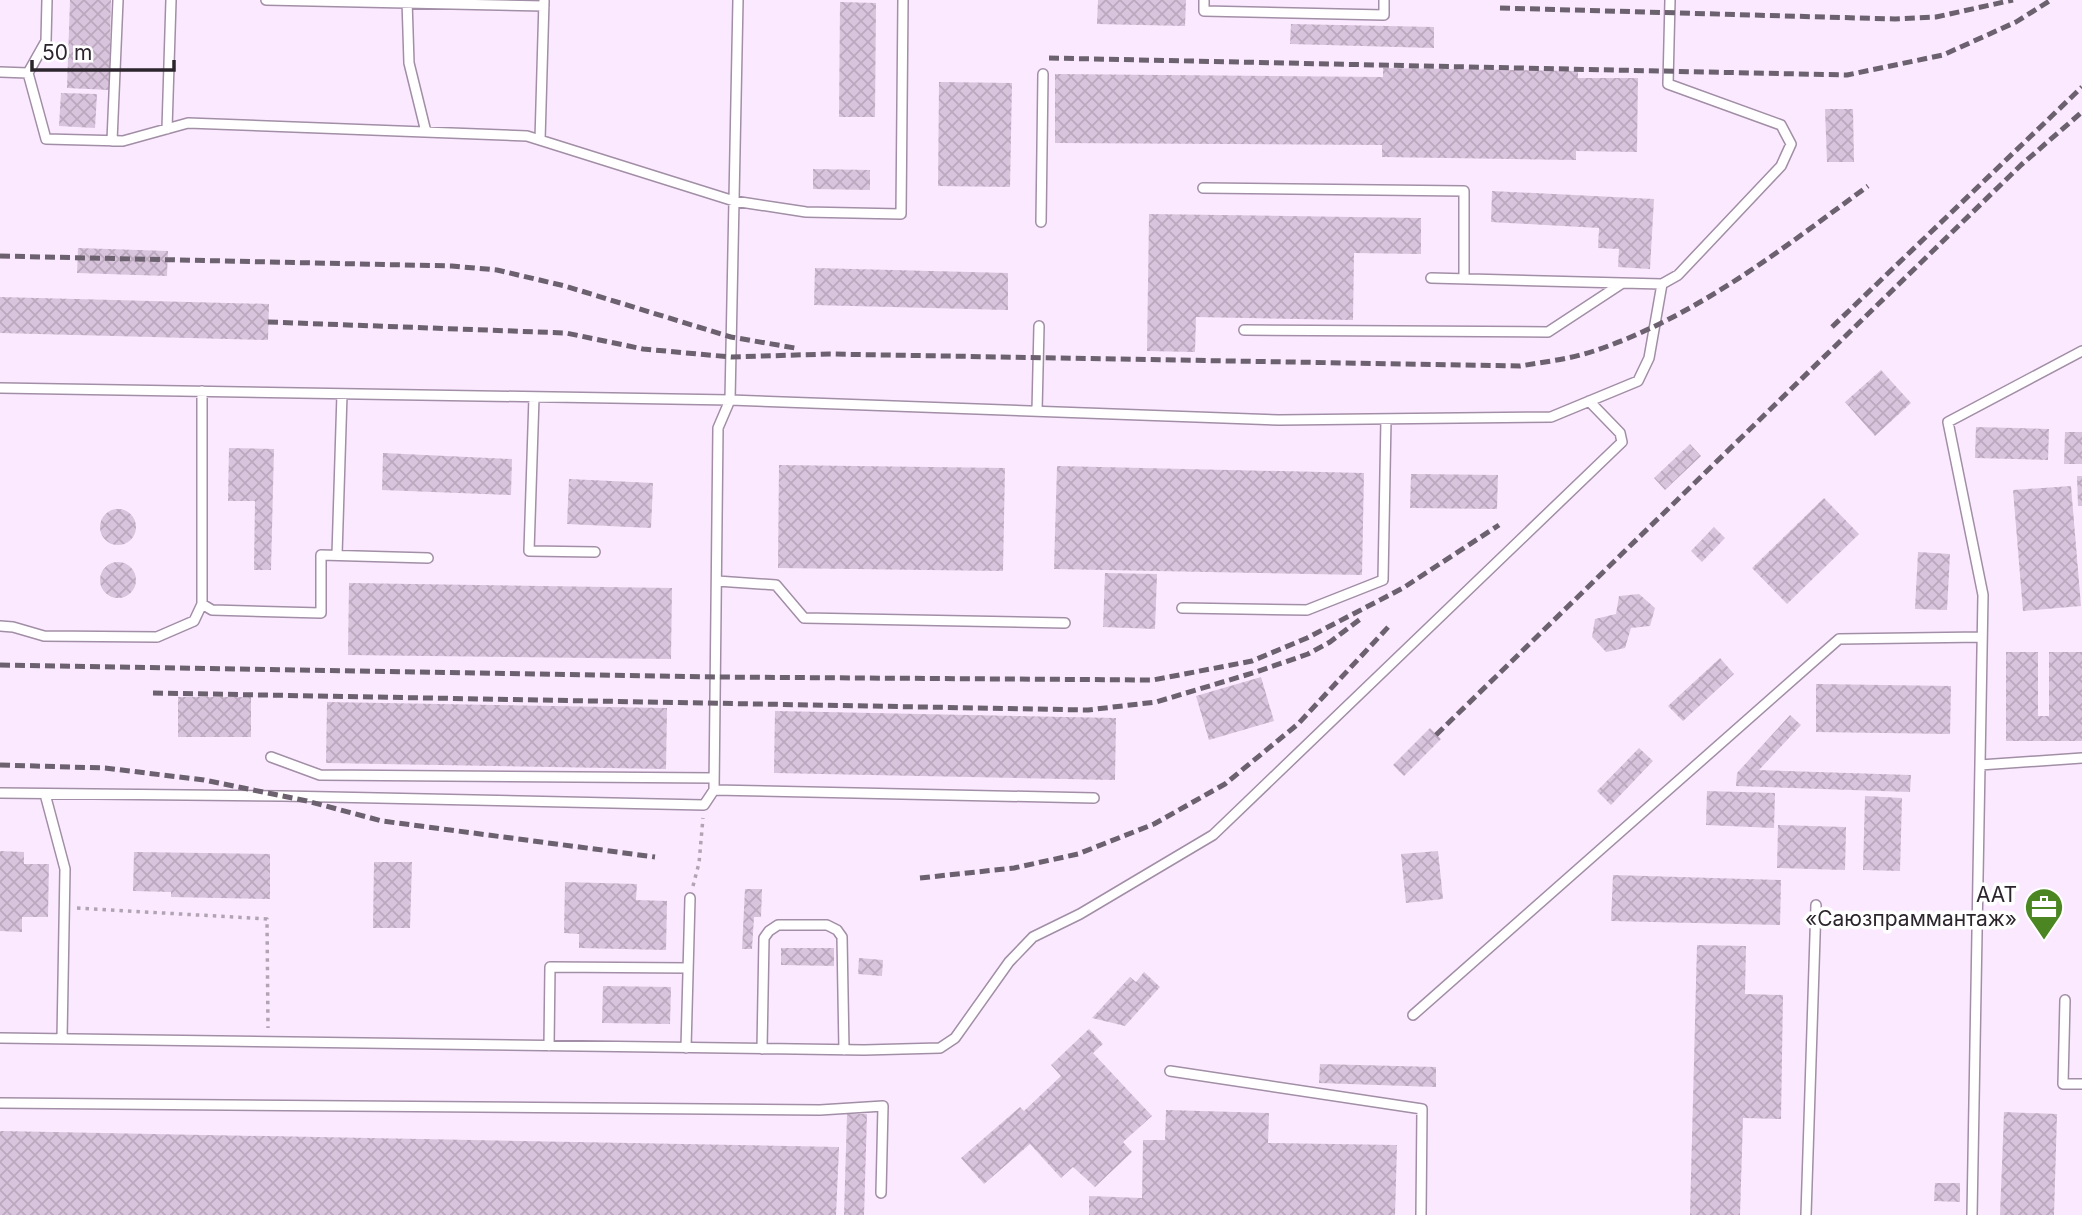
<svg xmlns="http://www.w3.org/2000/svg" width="2082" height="1215" viewBox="0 0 2082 1215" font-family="Inter,sans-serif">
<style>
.building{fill:url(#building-cross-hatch)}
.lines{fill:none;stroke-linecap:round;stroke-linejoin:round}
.service-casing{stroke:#a28ea6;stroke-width:12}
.path{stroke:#b1a3b4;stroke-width:3.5;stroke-dasharray:3.5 5;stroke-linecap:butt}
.service{stroke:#fff;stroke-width:9}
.rail{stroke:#6c616e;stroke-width:5;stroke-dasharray:10 5;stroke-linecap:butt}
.labels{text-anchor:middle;stroke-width:7;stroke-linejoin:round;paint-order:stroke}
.poi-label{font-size:21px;fill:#2d252e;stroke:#fff;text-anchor:end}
</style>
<defs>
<pattern id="building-cross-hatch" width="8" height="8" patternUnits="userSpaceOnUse" patternTransform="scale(1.75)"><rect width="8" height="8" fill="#d9c4dd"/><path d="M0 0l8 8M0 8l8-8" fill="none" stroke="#bba8be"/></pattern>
</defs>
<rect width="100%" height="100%" fill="#fbeaff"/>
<path class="building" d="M70,0H111L109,90L67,88Z
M1098,0H1186L1185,26L1097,24Z
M840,2L876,3L875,117H839Z
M1291,24L1434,27V48L1290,44Z
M1383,68L1578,71V78H1638L1637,152L1576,151V160L1382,157V145L1055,143V74L1383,77Z
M939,82L1012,83L1010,187L938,186Z
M61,93L97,94L95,128L59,126Z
M1825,109H1853L1854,162H1827Z
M813,169L870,170V190L813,189Z
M1492,191L1654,199L1650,269L1618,267L1619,249L1598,248L1599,228L1491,222Z
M1149,214L1421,218V254L1354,253L1353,320L1196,317L1195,352L1147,351Z
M78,248L168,251L167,276L77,273Z
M815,268L1008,273V310L814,305Z
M0,297L269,304L268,340L0,333Z
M1881,370L1911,403L1875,436L1845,402Z
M1976,427L2049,429L2048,460L1975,458Z
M2065,432H2082V464H2064Z
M1690,444L1701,456L1665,490L1654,478Z
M229,448L274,449L271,570H254L255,501H228Z
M383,453L512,459L511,495L382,490Z
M779,465L1005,468L1003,571L778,568Z
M1057,466L1364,473L1362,575L1054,569Z
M1411,474L1498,475L1497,509L1410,508Z
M2077,476H2082V506H2078Z
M569,479L653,483L651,528L567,524Z
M2071,486L2081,606L2023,611L2013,490Z
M1824,498L1859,534L1787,604L1752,568Z
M100 527a18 18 0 1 1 36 0a18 18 0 1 1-36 0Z
M1714,527L1725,538L1702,562L1691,551Z
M1918,552L1950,554L1947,610L1915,609Z
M100 580a18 18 0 1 1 36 0a18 18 0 1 1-36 0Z
M1105,573L1157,574L1155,629L1103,627Z
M349,583L672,588L671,659L348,655Z
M1639,594L1655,608L1650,626L1631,628L1625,648L1606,652L1592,637L1595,619L1616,614L1619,596Z
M2006,652H2038V716H2049V652H2082V741H2006Z
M1720,658L1734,674L1683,721L1668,706Z
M1261,677L1274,721L1209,740L1196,696Z
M1816,684L1951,686L1950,734L1816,732Z
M178,697H251V737H178Z
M327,702L667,708L666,769L326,763Z
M775,711L1116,718L1115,780L774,773Z
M1790,715L1801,725L1759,770L1911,775L1910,792L1736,786L1737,773Z
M1430,728L1441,739L1404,776L1393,765Z
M1639,748L1653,761L1611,805L1597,791Z
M1707,791L1775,793L1774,828L1706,825Z
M1865,796L1902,798L1900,871L1863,870Z
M1778,825L1846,827L1845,870L1777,868Z
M0,851L24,852V864H49L48,917H22V932L0,931Z
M1438,851L1443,899L1406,903L1401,854Z
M134,852L270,854V899L171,897V892L133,891Z
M374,862H412L410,928H373Z
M1613,875L1781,880L1780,925L1611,921Z
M565,882L637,884L636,900L667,901L666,950L579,948V934L564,933Z
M745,889H762L761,917H754L752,949H742Z
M1697,945L1746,946L1745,994L1783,995L1781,1119L1743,1118L1740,1215H1690Z
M781,948H834V966L781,965Z
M859,958L883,960L882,976L858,974Z
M1144,972L1160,987L1125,1026L1092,1018L1130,977L1136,982Z
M603,986L671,987L670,1024L602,1023Z
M1089,1029L1103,1044L1093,1053L1152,1116L1123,1142L1132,1152L1095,1187L1073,1167L1061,1178L1030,1144L984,1184L961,1158L1020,1107L1024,1111L1061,1076L1051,1065Z
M1320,1064L1436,1067V1087L1319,1083Z
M1166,1110L1269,1113L1268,1143L1397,1145L1395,1215H1089V1196L1142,1198L1143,1140H1165Z
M2004,1112L2057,1114L2054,1215H2000Z
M847,1114H867L864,1215H844Z
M0,1131L839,1147L836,1215H0Z
M1935,1183H1960V1202L1934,1201Z"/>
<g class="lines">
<g class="service-casing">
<path id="service" d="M266,0L544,6
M407,0L409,63L426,132
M1204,0V11L1384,15V0
M0,72L28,73L46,139L123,141L188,123L527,136L734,201L806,212L901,214L903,0
M28,73L46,41L47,0
M167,129L171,0
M540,140L544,1
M112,141L118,0
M1203,188L1464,191V279
M1041,222L1043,74
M1431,278L1662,284L1678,275L1781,166L1791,144L1781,125L1668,84L1670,0
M1244,330L1548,332L1621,284
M0,388L730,400L1279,420L1551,417L1638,381L1649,358L1662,284
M202,391V604L212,610L321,613V555L428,558
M534,397L529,551L595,552
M1037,411L1039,326
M337,555L342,394
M717,581L776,585L804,618L1065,623
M1182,608L1307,610L1383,580L1386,419
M0,626L13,627L44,636L157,637L194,621L202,604
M271,757L320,775L714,778
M1980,765L2082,758
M714,790L718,428L730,400L738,0
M0,793L282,796L704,805L714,790L1094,798
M45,794L65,869L62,1039
M2065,1000L2063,1084H2082
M1413,1015L1839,639L1982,637
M0,1038L864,1050L940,1048L955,1038L1009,962L1033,937L1080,914L1213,835L1622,442L1620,433L1589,401
M549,1046L550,967L688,968
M686,1048L690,898
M762,1049L764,938L769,931L778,925H827L837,930L842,937L844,1050
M1170,1071L1422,1109L1421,1215
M0,1103L820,1110L883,1106L881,1193
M1806,1215L1816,905
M1972,1215L1983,595L1948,422L2082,351"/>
</g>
<path class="path" d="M693,886L699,863L703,818
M77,908L267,919L268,1028"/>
<use href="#service" class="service"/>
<path class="rail" d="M1500,8L1895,19L1936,17L2013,0
M1049,58L1847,75L1943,55L2016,22L2051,0
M0,256L452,266L497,270L565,286L731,337L795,348
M268,322L566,333L643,349L731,357L829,354L1520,366C1544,362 1570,359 1594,351C1696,317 1782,249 1868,186
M1832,327L2082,87
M0,665L716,677L1153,680L1252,661L1307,638L1403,588L1499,525
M153,693L1088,710L1156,702L1256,672L1308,654L1330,642L1363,617
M1436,735L2021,165L2082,112
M0,765L105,768L204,780L307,801L382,821L655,857
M920,878L1014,868L1078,854L1154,824L1225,784L1298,724L1391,624"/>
</g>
<defs>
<g id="office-pin" transform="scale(2.0125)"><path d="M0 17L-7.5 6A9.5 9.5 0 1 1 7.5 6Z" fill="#4c8623" stroke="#fff"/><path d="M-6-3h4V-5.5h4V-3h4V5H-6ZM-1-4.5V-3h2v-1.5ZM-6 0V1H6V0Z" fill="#fff"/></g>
</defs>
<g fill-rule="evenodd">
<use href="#office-pin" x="2044" y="907"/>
</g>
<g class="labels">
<g class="poi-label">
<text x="2017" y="902">ААТ<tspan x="2017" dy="24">«Саюзпраммантаж»</tspan></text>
</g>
</g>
<path d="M32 60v10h142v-10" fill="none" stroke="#2d252e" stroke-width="3.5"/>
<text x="42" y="60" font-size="21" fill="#2d252e" stroke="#ffffff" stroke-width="5" paint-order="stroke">50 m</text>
</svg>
